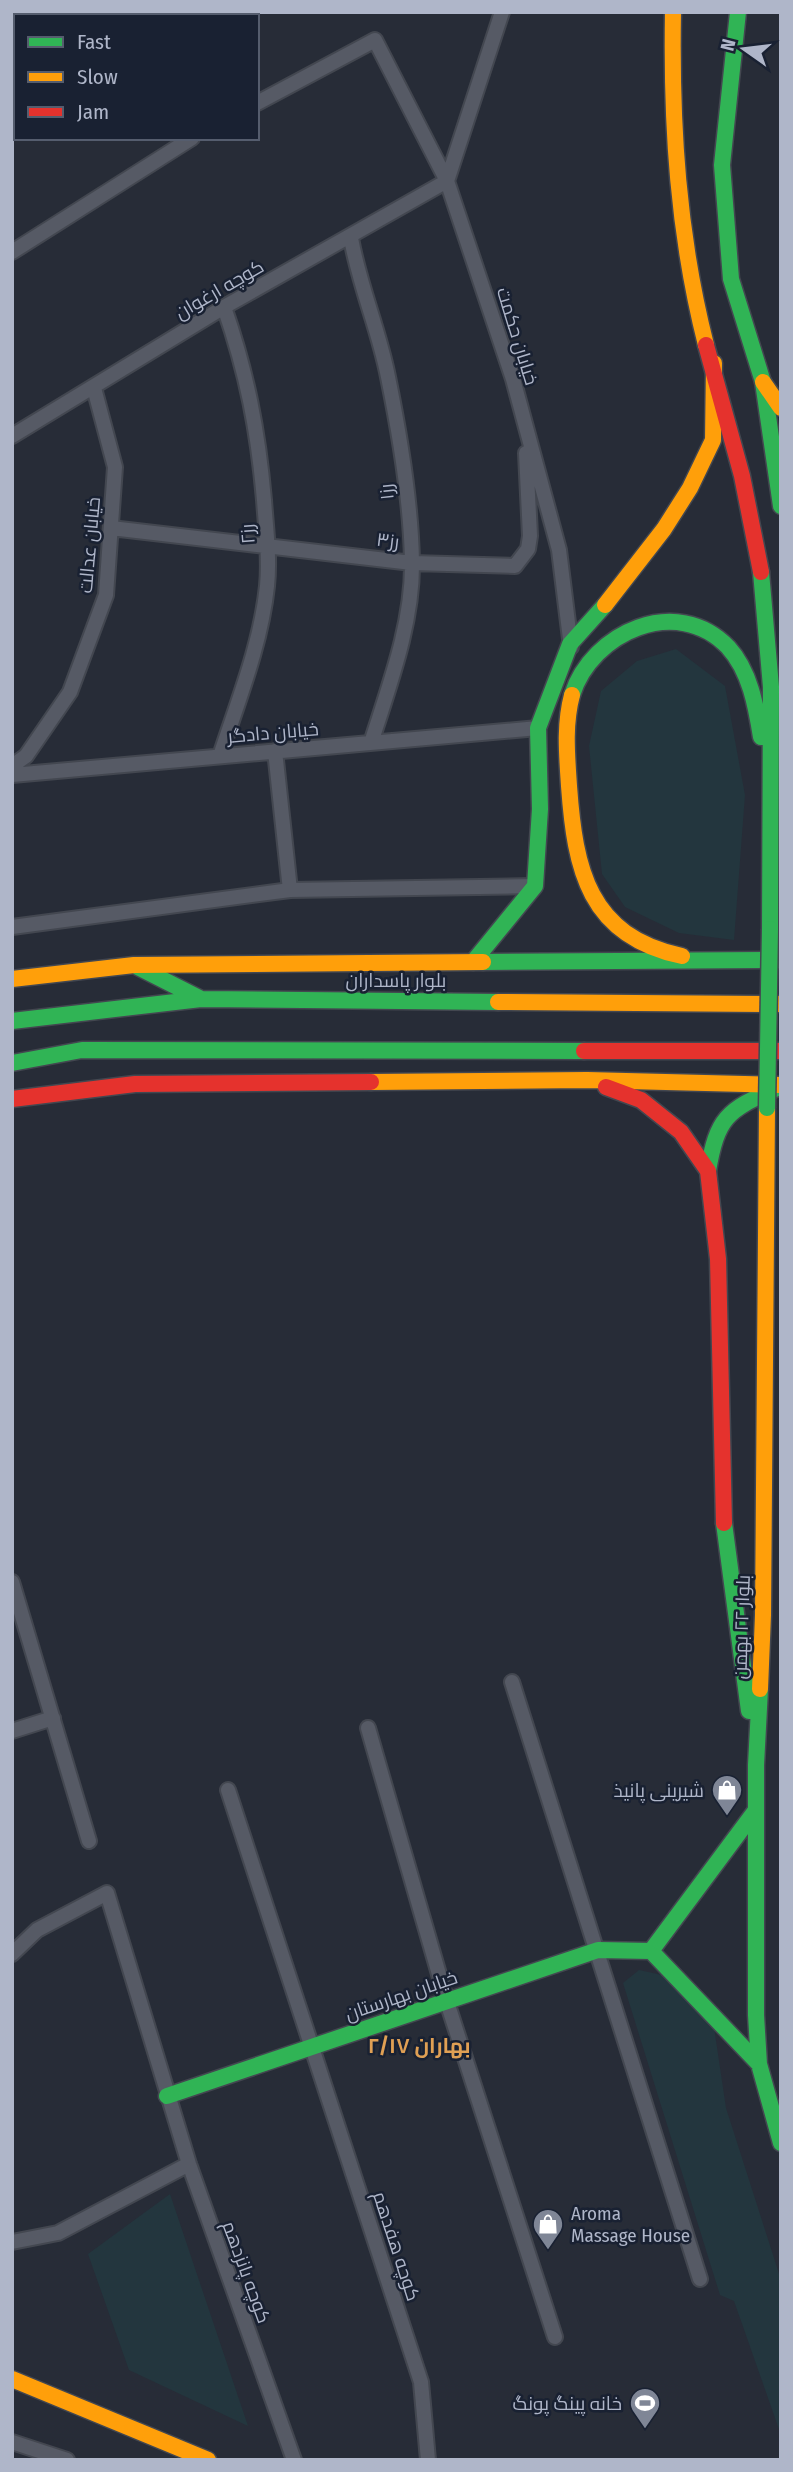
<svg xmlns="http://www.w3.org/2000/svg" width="793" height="2472" viewBox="0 0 793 2472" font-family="'Fira Sans Condensed',Cairo,sans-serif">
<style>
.green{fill:#23363e}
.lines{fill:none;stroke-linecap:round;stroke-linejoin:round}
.street-casing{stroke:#434750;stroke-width:18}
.fast-casing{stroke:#434750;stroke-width:19}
.slow-casing{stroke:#434750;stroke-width:19}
.jam-casing{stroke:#434750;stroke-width:19}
.street{stroke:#565a65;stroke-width:14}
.fast{stroke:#30b455;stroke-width:16}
.slow{stroke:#ff9f0a;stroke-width:16}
.jam{stroke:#e5322d;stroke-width:16}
.fast-bridge-casing{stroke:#434750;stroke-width:19;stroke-linecap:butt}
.fast-bridge{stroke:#30b455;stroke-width:16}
.labels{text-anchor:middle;stroke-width:5;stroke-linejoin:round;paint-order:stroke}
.street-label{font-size:19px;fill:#afb6c9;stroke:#192132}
.poi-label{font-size:19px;fill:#afb6c9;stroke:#192132;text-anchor:end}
.neighbourhood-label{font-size:21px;font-weight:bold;fill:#e0a054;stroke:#192132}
</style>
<rect width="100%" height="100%" fill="#272c37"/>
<path class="green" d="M676,649L725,686L745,795L734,940L679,933L625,907L602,874L589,746L601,691L637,661Z
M639,1970L662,1975L714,2027L726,2108L781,2280V2435L734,2301L720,2295L623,1983Z
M170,2194L248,2426L129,2370L88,2254Z"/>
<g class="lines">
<g class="street-casing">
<path id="street" d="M257,103L375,40L447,181L513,379L559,550L571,647
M447,181L502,12
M351,238C359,285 379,330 388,377C400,436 411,501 412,562C413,623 389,686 371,743
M12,252L192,138
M12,436L224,307L447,181
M111,528L412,563L515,566L528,549L530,536L526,453
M275,751L290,890
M220,756C238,701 261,644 267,586C270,558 266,529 264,500C258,431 247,373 224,307
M12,766L26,756L70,692L106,595L115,467L94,388
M12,775L538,728
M12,927L290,890L535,886
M12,1582L89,1841
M512,1682L700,2279
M368,1728L447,2002L555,2337
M12,1731L53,1718
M228,1790L421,2382L428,2460
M12,1954L37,1930L107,1893L189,2164L294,2460
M12,2242L58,2233L189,2164
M12,2442L67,2460"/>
</g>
<g class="fast-casing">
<path id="fast" d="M738,12L722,165L731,279L763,382L781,506
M761,572L771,687L770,929
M572,695C592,632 677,594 728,647C750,671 756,706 761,737
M473,962L535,886L540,809L538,728L570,644L605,605
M483,962L781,960
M138,967L201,999
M12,1021L201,999L498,1002
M12,1063L82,1050L584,1051
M708,1171C717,1118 727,1110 775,1089
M724,1523L749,1711
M760,1689L756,1765V2015L759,2064L781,2143
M651,1951L756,1810
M651,1951L759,2064
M167,2096L598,1950L651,1951"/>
</g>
<g class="slow-casing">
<path id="slow" d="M673,12C671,126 678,235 706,345
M763,382L781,408
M605,605L664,529L690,488L713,440L714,363
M572,695C564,725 567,755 569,786C575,869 588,936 682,956
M12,979L134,965L483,962
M498,1002L781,1004
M371,1082L587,1080L781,1085
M760,1689L763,1615L767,1108
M12,2379L208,2460"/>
</g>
<g class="jam-casing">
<path id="jam" d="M706,345L742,476L761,572
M584,1051H781
M606,1087L641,1100L681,1132L708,1171L718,1259L724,1523
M12,1099L135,1084L371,1082"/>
</g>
<use href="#street" class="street"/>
<use href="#fast" class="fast"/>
<use href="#slow" class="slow"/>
<use href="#jam" class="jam"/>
<g class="fast-bridge-casing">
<path id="fast-bridge" d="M767,1108L770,929"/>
</g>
<use href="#fast-bridge" class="fast-bridge"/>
</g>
<defs>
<g id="shop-pin" transform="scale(1.575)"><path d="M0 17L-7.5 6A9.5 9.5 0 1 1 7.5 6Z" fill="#7f8696" stroke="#192132"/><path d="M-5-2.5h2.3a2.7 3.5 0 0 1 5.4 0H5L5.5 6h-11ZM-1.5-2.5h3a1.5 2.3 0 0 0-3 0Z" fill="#fff"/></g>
<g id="stadium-pin" transform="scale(1.575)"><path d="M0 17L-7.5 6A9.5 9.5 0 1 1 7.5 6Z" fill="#7f8696" stroke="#192132"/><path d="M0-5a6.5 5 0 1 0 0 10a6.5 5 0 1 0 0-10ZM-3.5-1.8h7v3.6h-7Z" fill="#fff"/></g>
</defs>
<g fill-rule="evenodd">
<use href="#shop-pin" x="727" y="1790"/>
<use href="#shop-pin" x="548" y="2224"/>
<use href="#stadium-pin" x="645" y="2403"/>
</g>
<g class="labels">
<g class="street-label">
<text transform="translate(219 289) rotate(-30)" y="7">کوچه ارغوان</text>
<text transform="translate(518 336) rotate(73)" y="7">خیابان حکمت</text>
<text transform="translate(386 492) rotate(-96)" y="7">رز۱</text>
<text transform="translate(247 534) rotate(-94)" y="7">رز۲</text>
<text transform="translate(388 540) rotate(7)" y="7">رز۳</text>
<text transform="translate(89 545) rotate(-85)" y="7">خیابان عدالت</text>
<text transform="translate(273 732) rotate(-5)" y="7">خیابان دادگر</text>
<text x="396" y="987">بلوار پاسداران</text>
<text transform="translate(741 1627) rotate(-88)" y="7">بلوار ۲۲ بهمن</text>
<text transform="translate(401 1995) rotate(-19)" y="7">خیابان بهارستان</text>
<text transform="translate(397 2246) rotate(72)" y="7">کوچه هفدهم</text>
<text transform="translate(247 2272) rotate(70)" y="7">کوچه پانزدهم</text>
</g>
<g class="poi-label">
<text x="704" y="1797">شیرینی پانیذ</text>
<text x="571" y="2220" text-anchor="start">Aroma<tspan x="571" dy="22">Massage House</tspan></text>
<text x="622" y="2410">خانه پینگ پونگ</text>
</g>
<g class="neighbourhood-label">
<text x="419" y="2053">۲/۱۷ بهاران</text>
</g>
</g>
<rect width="793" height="2472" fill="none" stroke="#afb6c9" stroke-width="28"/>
<rect x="14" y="14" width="245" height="126" fill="#192132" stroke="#555d6e" stroke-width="2"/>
<rect x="28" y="37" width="35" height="10" fill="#30b455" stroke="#555d6e" stroke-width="2"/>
<text x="77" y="49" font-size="21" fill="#afb6c9">Fast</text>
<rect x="28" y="72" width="35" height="10" fill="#ff9f0a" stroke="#555d6e" stroke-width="2"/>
<text x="77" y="84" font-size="21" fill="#afb6c9">Slow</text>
<rect x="28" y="107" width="35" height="10" fill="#e5322d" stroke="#555d6e" stroke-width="2"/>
<text x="77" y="119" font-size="21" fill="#afb6c9">Jam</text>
<g transform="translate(744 49) rotate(284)" stroke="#192132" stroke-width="5" paint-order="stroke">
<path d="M0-5L12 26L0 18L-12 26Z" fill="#afb6c9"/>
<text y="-10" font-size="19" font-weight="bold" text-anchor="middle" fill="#afb6c9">N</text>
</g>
</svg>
